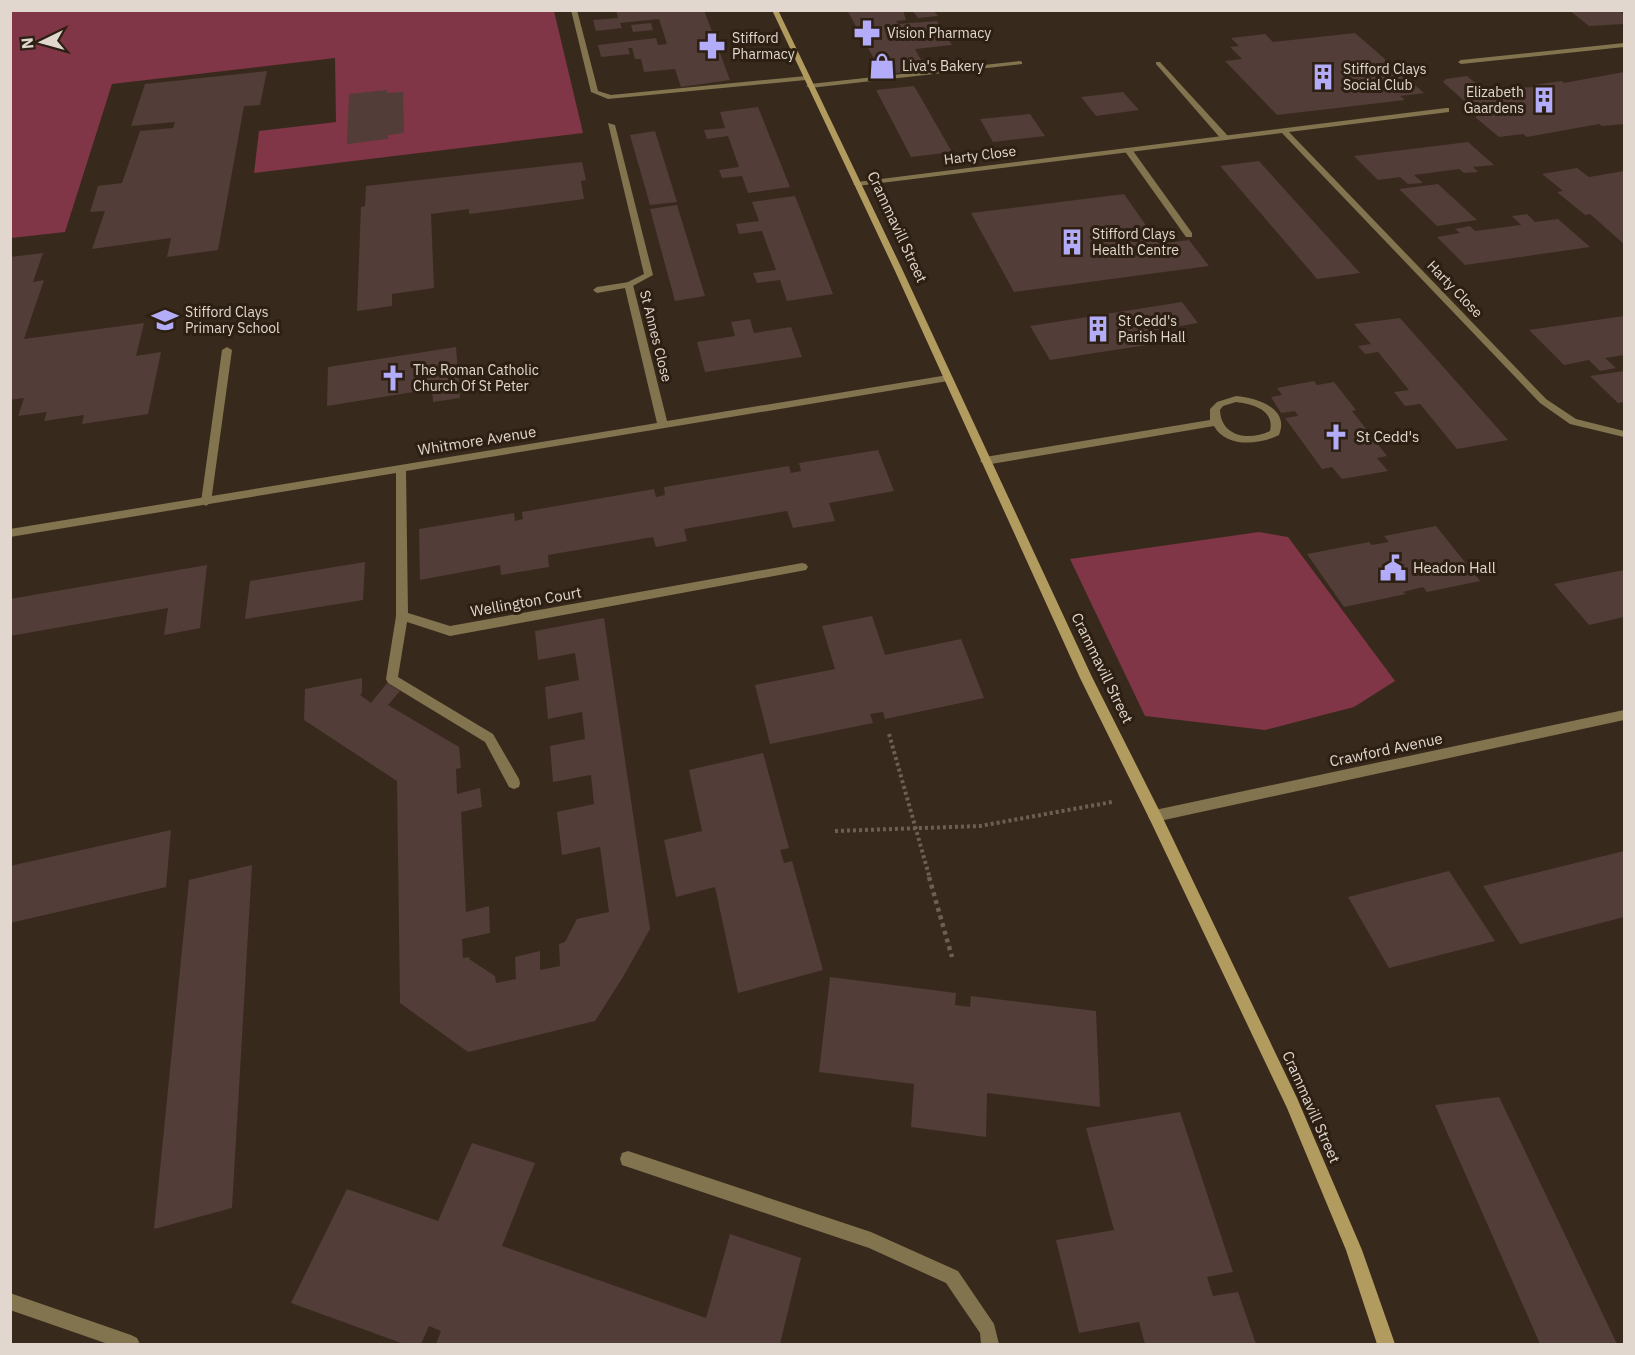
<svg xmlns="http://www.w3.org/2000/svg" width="1635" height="1355" viewBox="0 0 1635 1355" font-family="'IBM Plex Sans',sans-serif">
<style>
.green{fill:#803646}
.building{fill:#523d38}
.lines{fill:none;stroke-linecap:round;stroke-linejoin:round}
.path-far1{stroke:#6d5f54;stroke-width:4;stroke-dasharray:3 3;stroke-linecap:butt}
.path{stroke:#6d5f54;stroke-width:4.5;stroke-dasharray:4 4;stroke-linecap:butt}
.lane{fill:#82744e;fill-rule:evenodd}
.street{fill:#82744e;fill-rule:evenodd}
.secondary{fill:#b29b5e;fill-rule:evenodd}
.labels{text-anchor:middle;stroke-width:6;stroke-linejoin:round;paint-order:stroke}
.far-poi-label{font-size:14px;fill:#e1d7cf;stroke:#2d2013;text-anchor:start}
.far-street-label{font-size:14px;fill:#e1d7cf;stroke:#2d2013}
.street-label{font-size:15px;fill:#e1d7cf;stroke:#2d2013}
.poi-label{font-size:15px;fill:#e1d7cf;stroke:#2d2013;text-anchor:start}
</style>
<rect width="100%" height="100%" fill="#38291d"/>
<path class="green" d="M10,11H554L583,133L254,173L259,131L336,122L335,58L112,84L65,232L11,238Z
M1259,532L1288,537L1395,681L1354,707L1265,730L1145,716L1070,559Z"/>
<path class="building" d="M616,10H704L730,80L681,87L675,69L644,72L641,59H635L632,48H628L630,54L601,57L598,45L656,38L658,45L667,44L659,19L620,23L622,28L596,31L593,20L618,18Z
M847,10H903L906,20L896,21L898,24L937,21L952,45L915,49L926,69L883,75Z
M912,10H933L938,16L918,18Z
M1569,10H1619L1624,15V24L1589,26Z
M651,23L653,30L633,32L631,25Z
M1355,33L1424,93L1400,96L1405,100L1277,115L1225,61L1242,59L1230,47L1239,46L1231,38L1265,34L1273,42Z
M267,71L260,105L244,106L218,250L167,257L171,238L92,249L105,211L90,212L98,186L122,183L140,131L173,128L175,122L131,126L145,84Z
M1624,72V124L1602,126L1599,124L1527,137L1523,134L1499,137L1475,117H1477L1466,107H1471L1443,82L1446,79L1467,76L1488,93L1499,91L1496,89L1535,87L1533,85L1562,81L1564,83Z
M914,86L921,98L952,152L911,157L876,90Z
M387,90V93L403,92L404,133L388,135V139L347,144L349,94Z
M1123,92L1139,110L1096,116L1081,97Z
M758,107L790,187L748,193L742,176L722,178L719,170L739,167L728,136L707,139L704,130L725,128L720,112Z
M1030,114L1045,136L993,142L980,119Z
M655,131L677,202L650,205L630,135Z
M1468,142L1494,165L1473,167L1478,172L1464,173L1459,169L1414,175L1423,183L1408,184L1400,177L1378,180L1354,156Z
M1259,161L1341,252L1360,273L1317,279L1220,166Z
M582,162L586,180L581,181L584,199L469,214V209L431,214L434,288L392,294V306L357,311L361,207L365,206L366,186Z
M1577,168L1589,177L1624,171V244L1590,214L1585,215L1557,192L1563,191L1542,174Z
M1438,184L1477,220L1437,226L1399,189Z
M1124,194L1159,244L1189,240L1209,266L1014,292L971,213Z
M795,196L833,294L787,301L780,280L757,283L753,273L776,270L762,231L739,234L736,224L759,221L752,202Z
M677,205L705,296L675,301L650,209Z
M1527,214L1535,222L1558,219L1590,247L1465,265L1437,237L1460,233L1455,229L1470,226L1475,231L1521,225L1512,216Z
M43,253L33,282L44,280L24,339L144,323L136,356L161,352L148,414L82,424L84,415L44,421L47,412L18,416L24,398L10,400V257Z
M1182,302L1198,323L1145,332L1153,344L1050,360L1030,326Z
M1624,316V355L1605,358L1616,368L1600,371L1589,360L1564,365L1529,330Z
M1400,318L1508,440L1457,449L1420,404L1405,406L1394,392L1409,390L1378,352L1365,354L1358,346L1371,344L1354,324Z
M750,319L754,333L791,327L802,357L705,372L697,342L735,336L731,322Z
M456,347L460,398L433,402L432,389L327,406L328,367Z
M1624,371V402L1618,403L1590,376Z
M1314,381L1317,385L1334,382L1356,410L1352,411L1387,456L1377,458L1388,471L1342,479L1332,467L1322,469L1285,418L1298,416L1295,411L1281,413L1271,397L1282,395L1277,388Z
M878,450L894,491L829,503L835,521L793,528L787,511L684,529L687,541L656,547L653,537L548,555L549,567L501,575L500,565L420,580L419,529L514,513L515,521L523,519L522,512L654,489L656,497L665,495L664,487L789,466L791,473L801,471L799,463Z
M1436,526L1480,581L1427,592L1423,587L1403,592L1406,594L1344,607L1307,554L1369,542L1372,545L1389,542L1384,536Z
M365,562L363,600L245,619L250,581Z
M207,565L200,628L164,635L168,608L10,636V599Z
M1624,570V617L1589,625L1554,584Z
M872,616L885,655L961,639L984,698L885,719L883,712L870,714L873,723L770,744L755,685L835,669L822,626Z
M604,618L650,929L623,977L595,1021L468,1052L400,1003L397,781L304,720L305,689L362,678V693L360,695L371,703L387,683L400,691L388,705L459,747L461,768L456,769L457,794L480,788L482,807L461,812L466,912L489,906L490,933L462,939L463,958L470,957L469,959L495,976L496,983L516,979L515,957L540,951V970L560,966L559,944L565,942L577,919L609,912L600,847L562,855L557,812L594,804L591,775L553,782L550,746L585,739L582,712L548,719L545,687L579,680L575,653L538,660L535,631Z
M763,753L789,848L780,850L784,863L792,861L823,970L738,993L715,887L676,897L664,840L702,831L689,770Z
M171,830L166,887L10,923V866Z
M1624,851V917L1520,944L1483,886Z
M252,865L232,1208L154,1229L189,880Z
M1449,871L1495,941L1389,968L1348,897Z
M830,977L956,993L955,1005L970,1007L971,996L1096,1011L1100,1107L987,1093L986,1137L911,1127L914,1084L819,1072Z
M1499,1097L1534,1170L1617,1344H1540L1435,1105Z
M1180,1112L1233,1272L1207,1277L1213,1296L1238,1292L1256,1344H1145L1139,1322L1079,1333L1056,1240L1114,1230L1086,1128Z
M472,1143L535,1163L502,1246L706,1318L730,1234L801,1258L780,1344H436L441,1331L429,1326L421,1344H404L291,1303L347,1189L438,1221Z"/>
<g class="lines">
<path class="path-far1" d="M889,734L930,879
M835,831L980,826L1112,802"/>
<path class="path" d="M929,877L952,957"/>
<path class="lane" d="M571,10H577L598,91L611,95L806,76L810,78L806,80L608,99L591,92Z
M1624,43V47L1461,64L1458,62L1461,60Z
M1020,61L1022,62V64L810,88L806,86L810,84Z
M1156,62H1160L1228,136V140H1222L1156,64Z
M608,123L615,125L653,275L629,288L626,287V283L644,274Z
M1125,148H1131L1192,233V237H1186L1124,150Z
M227,347L232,350L211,502L206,506L201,502L222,350Z
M1236,396C1257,398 1290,408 1279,435C1259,445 1226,448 1214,426L985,465L980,461L985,457L1210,420V409L1217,402ZM1236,402C1253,404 1275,410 1270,431C1249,441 1221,437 1220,410L1223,406Z
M402,611L408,616L398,677L493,734L519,779L520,783L519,787L514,789L509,787L485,742L388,683L386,679L396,616Z
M628,1151L871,1232L958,1271L994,1324L999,1344H981L980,1333L946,1283L869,1248L622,1165L620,1159L622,1153Z"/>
<path class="street" d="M1446,108H1449V112L1289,132L1546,399L1576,419L1624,431V437L1570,424L1540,403L1282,133L857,186L853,184L857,182Z
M629,282L633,285L667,421L948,375L953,378L948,381L406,471L408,613L450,626L802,563L806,564L808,567L806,570L450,636L398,619L396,616V473L10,537V529L657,423L625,288L597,293L593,290L597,287Z
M1624,710V720L1155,822L1150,820L1148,816L1150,812L1155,810Z
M10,1293L131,1335L137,1338L140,1344H108L10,1310Z"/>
<path class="secondary" d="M772,10H778L903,271L1092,677L1160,812L1297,1098L1362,1250L1395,1344H1377L1346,1250L1287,1108L1150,820L1080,678L895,271Z"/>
</g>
<defs>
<g id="pharmacy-bare" transform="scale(2.07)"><path d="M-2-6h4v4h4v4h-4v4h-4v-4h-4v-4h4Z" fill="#b3acf9" stroke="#2d2013" stroke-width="2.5" paint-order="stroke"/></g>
<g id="shop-bare" transform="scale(2.07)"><path d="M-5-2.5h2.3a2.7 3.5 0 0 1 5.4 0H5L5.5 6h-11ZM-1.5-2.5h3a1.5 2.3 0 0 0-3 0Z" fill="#b3acf9" stroke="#2d2013" stroke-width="2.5" paint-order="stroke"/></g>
<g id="building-bare" transform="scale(2.07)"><path d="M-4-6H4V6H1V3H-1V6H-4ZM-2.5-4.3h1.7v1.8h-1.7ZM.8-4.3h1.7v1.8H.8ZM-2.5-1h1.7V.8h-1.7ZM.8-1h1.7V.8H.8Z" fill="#b3acf9" stroke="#2d2013" stroke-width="2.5" paint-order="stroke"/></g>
<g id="school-bare" transform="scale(2.07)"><path d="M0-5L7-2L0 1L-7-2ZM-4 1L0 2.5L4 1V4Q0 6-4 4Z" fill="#b3acf9" stroke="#2d2013" stroke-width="2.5" paint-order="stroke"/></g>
<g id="church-bare" transform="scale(2.07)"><path d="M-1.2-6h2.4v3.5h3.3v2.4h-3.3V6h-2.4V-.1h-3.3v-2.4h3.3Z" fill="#b3acf9" stroke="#2d2013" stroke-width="2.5" paint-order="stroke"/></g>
<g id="civic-bare" transform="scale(2.07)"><path d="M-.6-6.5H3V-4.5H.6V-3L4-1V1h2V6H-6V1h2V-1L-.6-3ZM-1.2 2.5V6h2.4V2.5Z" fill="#b3acf9" stroke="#2d2013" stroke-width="2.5" paint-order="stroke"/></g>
</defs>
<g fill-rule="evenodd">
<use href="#pharmacy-bare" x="867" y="33"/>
<use href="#pharmacy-bare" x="712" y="46"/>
<use href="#shop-bare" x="882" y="66"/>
<use href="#building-bare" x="1323" y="77"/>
<use href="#building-bare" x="1544" y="100"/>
<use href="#building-bare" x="1072" y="242"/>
<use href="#school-bare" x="165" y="320"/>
<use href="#building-bare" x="1098" y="329"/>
<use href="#church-bare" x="393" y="378"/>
<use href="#church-bare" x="1336" y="437"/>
<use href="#civic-bare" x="1393" y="568"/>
</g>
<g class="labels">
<g class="far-poi-label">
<text x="887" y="38">Vision Pharmacy</text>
<text x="732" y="43">Stifford<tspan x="732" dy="16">Pharmacy</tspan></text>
<text x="902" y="71">Liva's Bakery</text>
<text x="1343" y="74">Stifford Clays<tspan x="1343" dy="16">Social Club</tspan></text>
<text x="1524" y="97" text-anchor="end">Elizabeth<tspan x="1524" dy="16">Gaardens</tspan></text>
<text x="1092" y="239">Stifford Clays<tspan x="1092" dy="16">Health Centre</tspan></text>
<text x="185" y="317">Stifford Clays<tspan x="185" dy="16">Primary School</tspan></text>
<text x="1118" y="326">St Cedd's<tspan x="1118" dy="16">Parish Hall</tspan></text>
<text x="413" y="375">The Roman Catholic<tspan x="413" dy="16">Church Of St Peter</tspan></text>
</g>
<g class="far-street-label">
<text transform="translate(980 155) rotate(-7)" y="5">Harty Close</text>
<text transform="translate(1455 289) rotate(46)" y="5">Harty Close</text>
<text transform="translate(656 336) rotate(76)" y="5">St Annes Close</text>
</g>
<g class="street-label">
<text transform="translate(897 227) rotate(65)" y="5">Crammavill Street</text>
<text transform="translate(477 441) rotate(-9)" y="5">Whitmore Avenue</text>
<text transform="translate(526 602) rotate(-10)" y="5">Wellington Court</text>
<text transform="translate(1102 668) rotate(64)" y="5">Crammavill Street</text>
<text transform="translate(1386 750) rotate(-12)" y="5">Crawford Avenue</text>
<text transform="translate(1311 1107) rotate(66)" y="5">Crammavill Street</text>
</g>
<g class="poi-label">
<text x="1356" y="442">St Cedd's</text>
<text x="1413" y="573">Headon Hall</text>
</g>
</g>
<rect width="1635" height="1355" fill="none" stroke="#e1d7cf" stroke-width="24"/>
<g transform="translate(42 42) rotate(265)" stroke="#2d2013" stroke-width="4.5" paint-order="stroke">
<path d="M0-4.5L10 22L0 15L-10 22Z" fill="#e1d7cf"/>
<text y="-9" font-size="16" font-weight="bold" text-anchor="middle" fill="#e1d7cf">N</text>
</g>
</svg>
